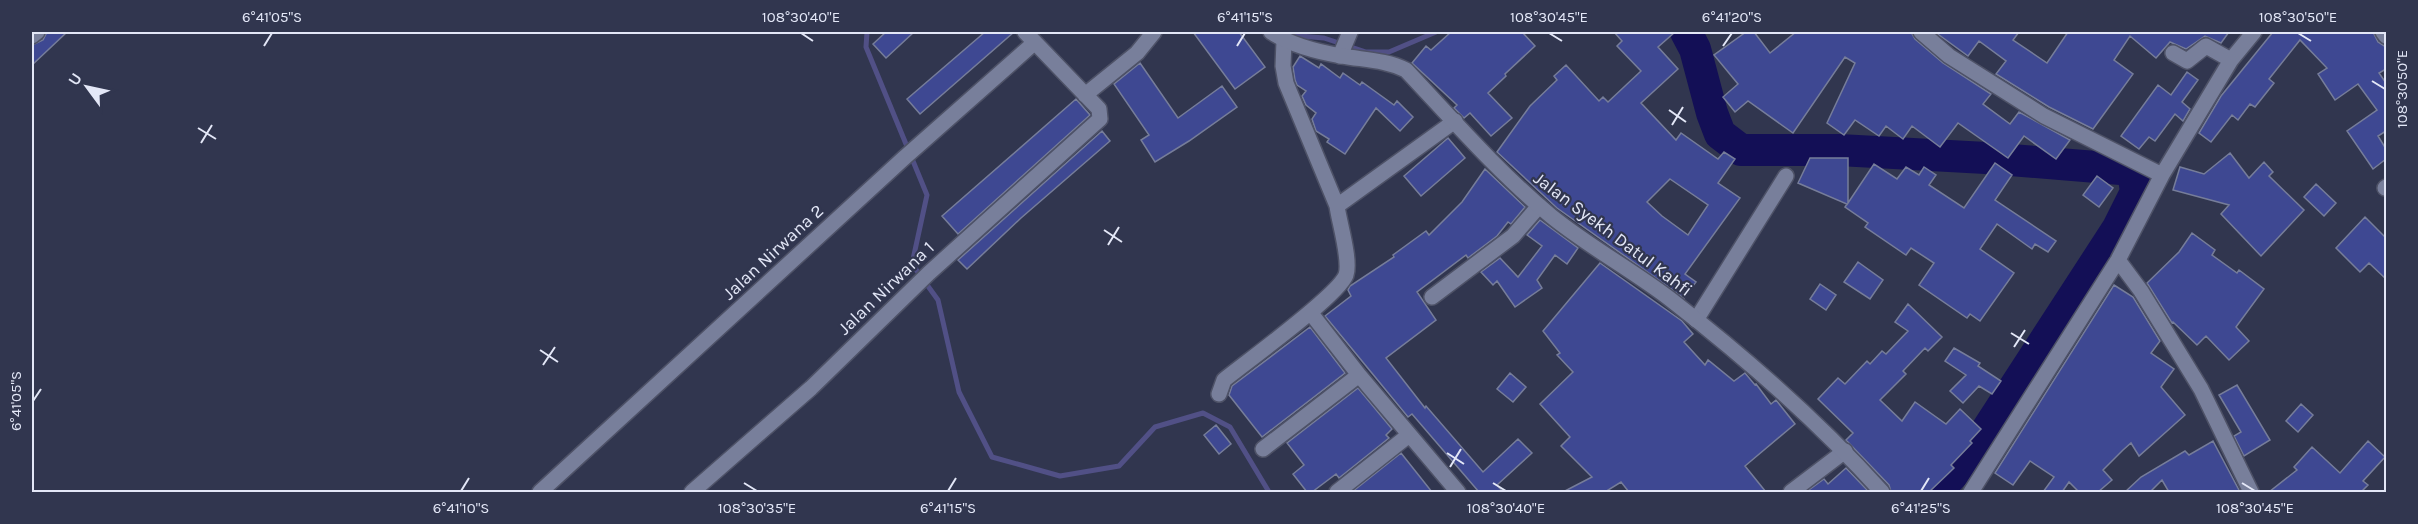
<svg xmlns="http://www.w3.org/2000/svg" width="2418" height="524" viewBox="0 0 2418 524" font-family="Karla,sans-serif">
<style>
.lines{fill:none;stroke-linecap:round;stroke-linejoin:round}
.stream{stroke:#515086;stroke-width:5}
.river{stroke:#130f56;stroke-width:32}
.building{fill:#3e4892;stroke:#767d9a;stroke-width:1.5;fill-rule:evenodd}
.street-casing{stroke:#4e5267;stroke-width:18}
.secondary-casing{stroke:#4e5267;stroke-width:18}
.street{stroke:#787f9b;stroke-width:15}
.secondary{stroke:#787f9b;stroke-width:15}
.ticks{fill:none;stroke:#e3e7f7;stroke-width:2}
.labels{text-anchor:middle;stroke-width:4.5;stroke-linejoin:round;paint-order:stroke}
.street-label{font-size:18px;fill:#e3e7f7;stroke:#31364f}
.neatline{fill:none;stroke:#e3e7f7;stroke-width:2}
.ticks-label{font-size:15px;text-anchor:middle;fill:#e3e7f7}
</style>
<rect width="100%" height="100%" fill="#31364f"/>
<g class="lines">
<path class="stream" d="M867,32L866,47L927,195L912,264L938,300L959,392L992,457L1060,476L1119,466L1155,427L1203,413L1230,427L1269,492
M1283,32L1300,36L1324,38L1366,52H1389L1436,32"/>
<path class="river" d="M1686,32L1695,49L1712,113L1720,134L1741,150H1839L1986,158L2133,170L2136,192L2118,228L1970,456L1936,492"/>
</g>
<path class="building" d="M47,32H67L32,65V45L43,40Z
M886,32H914L886,58L873,44Z
M985,32H1014L920,114L907,99Z
M1193,32H1239L1265,67L1235,89Z
M1451,32H1522L1535,46L1505,74L1506,76L1488,93L1512,118L1491,136L1470,113L1464,118L1454,108L1457,105L1412,63L1426,46L1431,50Z
M1614,32H1675L1658,47L1678,69L1641,103L1676,140L1681,133L1718,159L1724,152L1735,159L1718,183L1740,198L1685,274L1696,282L1684,298L1557,208L1497,152L1530,106L1557,80L1554,76L1566,65L1599,101L1603,97L1608,102L1641,71L1617,46L1622,41ZM1670,179L1708,205L1688,235L1662,216L1647,202Z
M1746,32H1754L1770,53L1796,32H1911L1915,39L1943,63L1991,94L1983,104L2010,124L2019,112L2070,140L2056,159L2024,136L2008,158L1958,123L1940,147L1912,126L1903,139L1886,126L1879,136L1855,120L1844,135L1827,123L1855,63L1845,57L1793,133L1748,101L1735,112L1723,97L1738,84L1714,55Z
M1935,32H2019L2013,40L2047,63L2068,32H2229L2221,43L2205,36L2186,49L2170,42L2156,58L2130,36L2114,60L2133,74L2093,129L2049,107L1996,74L2006,61L1979,41L1968,56Z
M2273,32H2373L2378,42L2386,47V69L2379,73L2386,83V131L2378,136L2386,149V159L2373,169L2347,131L2377,110L2358,84L2335,100L2318,74L2327,68L2300,40L2269,79L2274,83L2255,107L2250,104L2238,120L2232,115L2211,142L2199,133L2221,96Z
M1300,56L1319,68L1321,64L1340,78L1343,73L1360,85L1362,82L1394,105L1397,101L1413,117L1400,131L1376,108L1345,154L1327,142L1329,139L1316,131L1312,119L1316,113L1306,105L1302,96L1306,91L1297,85L1295,80L1293,67Z
M1140,63L1178,118L1222,86L1237,107L1189,141L1155,162L1141,140L1149,135L1114,84Z
M2187,72L2198,80L2182,102L2190,109L2183,121L2175,114L2155,141L2149,137L2139,149L2121,136L2158,85L2171,95Z
M1076,99L1090,115L958,234L942,216Z
M1102,131L1110,141L1021,218L967,269L958,260Z
M1448,138L1465,158L1421,196L1404,176Z
M2230,153L2249,178L2264,162L2273,172L2269,176L2304,210L2261,256L2221,214L2229,205L2173,190L2180,167L2204,174Z
M1810,158H1848V203L1874,164L1897,179L1906,167L1919,175L1924,167L1936,175L1929,185L1964,208L1995,163L2012,175L1995,200L2056,241L2048,252L2035,244L2032,249L1997,224L1980,249L2014,273L1980,321L1970,314L1967,318L1919,285L1934,263L1911,248L1906,255L1865,227L1868,223L1845,207L1847,204L1798,183Z
M1485,169L1525,207L1511,224L1508,222L1497,236L1468,258L1466,255L1417,292L1436,320L1386,358L1425,408L1426,406L1483,472L1518,439L1532,453L1497,485L1503,492H1479L1412,414L1408,417L1325,316L1351,296L1348,290L1350,286L1394,257L1393,255L1426,231L1429,235L1462,202Z
M2097,176L2113,188L2099,207L2083,195Z
M2316,184L2336,203L2324,216L2304,197Z
M2365,217L2386,238V279L2369,263L2360,272L2336,248Z
M1540,220L1578,248L1567,264L1555,255L1537,280L1542,288L1515,307L1497,281L1493,285L1481,272L1500,258L1518,277L1542,246L1527,235Z
M2192,233L2215,250L2212,255L2237,273L2239,270L2264,289L2236,327L2249,341L2229,360L2206,336L2197,345L2173,322L2172,323L2147,283L2179,252Z
M1858,262L1883,280L1870,299L1844,282Z
M1600,263L1682,321L1693,334L1684,342L1705,365L1708,360L1734,381L1745,373L1755,385L1756,384L1771,404L1776,400L1795,424L1745,466L1766,492H1629L1621,482L1605,492H1563L1592,477L1561,446L1570,437L1540,404L1573,372L1557,355L1560,353L1543,331Z
M1820,284L1836,295L1826,310L1810,299Z
M2114,285L2133,297L2160,341L2151,353L2174,369L2161,387L2185,415L2139,456L2131,443L2123,450L2103,470L2112,480L2098,492H2079L2069,482L2062,492H2043L2054,477L2030,461L2013,485L1995,473Z
M1908,304L1942,337L1928,351L1925,348L1903,371L1906,374L1880,400L1902,421L1915,402L1946,424L1960,409L1981,429L1970,441L1972,443L1951,465L1954,468L1929,492H1891L1889,485L1846,440L1853,433L1818,399L1838,378L1845,384L1867,361L1870,364L1882,351L1886,354L1908,331L1895,322Z
M1310,327L1345,373L1262,437L1229,395L1232,386Z
M1954,348L1980,363L1978,366L2001,381L1992,394L1979,386L1963,403L1950,391L1966,375L1945,361Z
M1510,373L1526,387L1513,402L1497,389Z
M2237,385L2270,440L2244,456L2234,436L2241,432L2219,395Z
M1358,388L1392,429L1386,435L1389,438L1339,478L1336,474L1312,492H1307L1293,474L1304,465L1287,443Z
M2301,404L2313,415L2298,432L2286,421Z
M1216,425L1231,444L1219,454L1204,435Z
M2213,441L2240,492H2169L2162,480L2150,492H2125L2141,477L2185,451L2189,455Z
M2368,441L2385,457L2363,481L2368,485L2361,492H2269L2297,470L2294,467L2312,447L2340,473Z
M1401,453L1432,492H1352Z
M1846,468L1869,492H1806L1824,479L1828,484Z"/>
<g class="lines">
<g class="street-casing">
<path id="street" d="M1921,32L1949,56L2044,116L2162,175
M2383,32L2386,36
M32,36L37,32
M1284,41L1283,66L1286,83L1337,206
M2173,53L2187,61L2206,46L2231,60
M1340,56L1350,32
M1085,95L1137,53L1154,32
M2385,188L2386,187
M2118,260L2141,291L2201,389L2251,492
M1432,297L1513,236L1539,206
M1310,312L1359,375L1458,492
M1696,320L1786,176
M1219,394L1224,380C1246,362 1338,296 1346,275C1351,260 1339,222 1337,206L1455,121
M1263,449L1359,375
M540,492L904,158L1034,43
M692,492L811,388L929,273L1100,119L1099,109L1025,32
M1337,492L1409,435
M1791,492L1845,451
M1971,492L2118,260L2162,175L2231,60L2254,32"/>
</g>
<g class="secondary-casing">
<path id="secondary" d="M1271,32C1291,45 1318,52 1342,56C1365,60 1386,60 1406,70C1453,120 1498,172 1551,216C1588,246 1632,270 1670,299C1746,358 1818,421 1882,492"/>
</g>
<use href="#street" class="street"/>
<use href="#secondary" class="secondary"/>
</g>
<path class="ticks" d="M801,33L813,41M1549,33L1562,41M2298,33L2311,41M264,46L272,33M1237,46L1245,33M1723,46L1732,33M2372,81L2385,89M1669,110L1686,122M1672,125L1683,107M198,128L216,139M201,143L212,125M1104,230L1122,242M1108,245L1119,227M2011,333L2029,344M2014,347L2025,330M540,350L558,362M543,365L555,347M33,401L41,389M1447,453L1464,464M1450,467L1461,449M744,483L757,491M1493,483L1506,491M2242,483L2255,491M461,491L469,478M948,491L956,478M1921,491L1929,478"/>
<g class="labels">
<g class="street-label">
<text transform="translate(1613 234) rotate(37)" y="6">Jalan Syekh Datul Kahfi</text>
<text transform="translate(773 252) rotate(-43)" y="6">Jalan Nirwana 2</text>
<text transform="translate(886 288) rotate(-44)" y="6">Jalan Nirwana 1</text>
</g>
</g>
<rect width="2418" height="524" fill="none" stroke="#31364f" stroke-width="66"/>
<g transform="translate(87 87) rotate(303)" stroke="#31364f" stroke-width="4.5" paint-order="stroke">
<path d="M0-4.5L10 22L0 15L-10 22Z" fill="#e3e7f7"/>
<text y="-9" font-size="16" font-weight="bold" text-anchor="middle" fill="#e3e7f7">U</text>
</g>
<rect x="33" y="33" width="2352" height="458" class="neatline"/>
<g class="ticks-label">
<text x="272" y="22">6°41'05"S</text>
<text x="801" y="22">108°30'40"E</text>
<text x="1245" y="22">6°41'15"S</text>
<text x="1549" y="22">108°30'45"E</text>
<text x="1732" y="22">6°41'20"S</text>
<text x="2298" y="22">108°30'50"E</text>
<text transform="translate(2402 89) rotate(-90)" y="5">108°30'50"E</text>
<text transform="translate(16 401) rotate(-90)" y="5">6°41'05"S</text>
<text x="461" y="513">6°41'10"S</text>
<text x="757" y="513">108°30'35"E</text>
<text x="948" y="513">6°41'15"S</text>
<text x="1506" y="513">108°30'40"E</text>
<text x="1921" y="513">6°41'25"S</text>
<text x="2255" y="513">108°30'45"E</text>
</g>
</svg>
